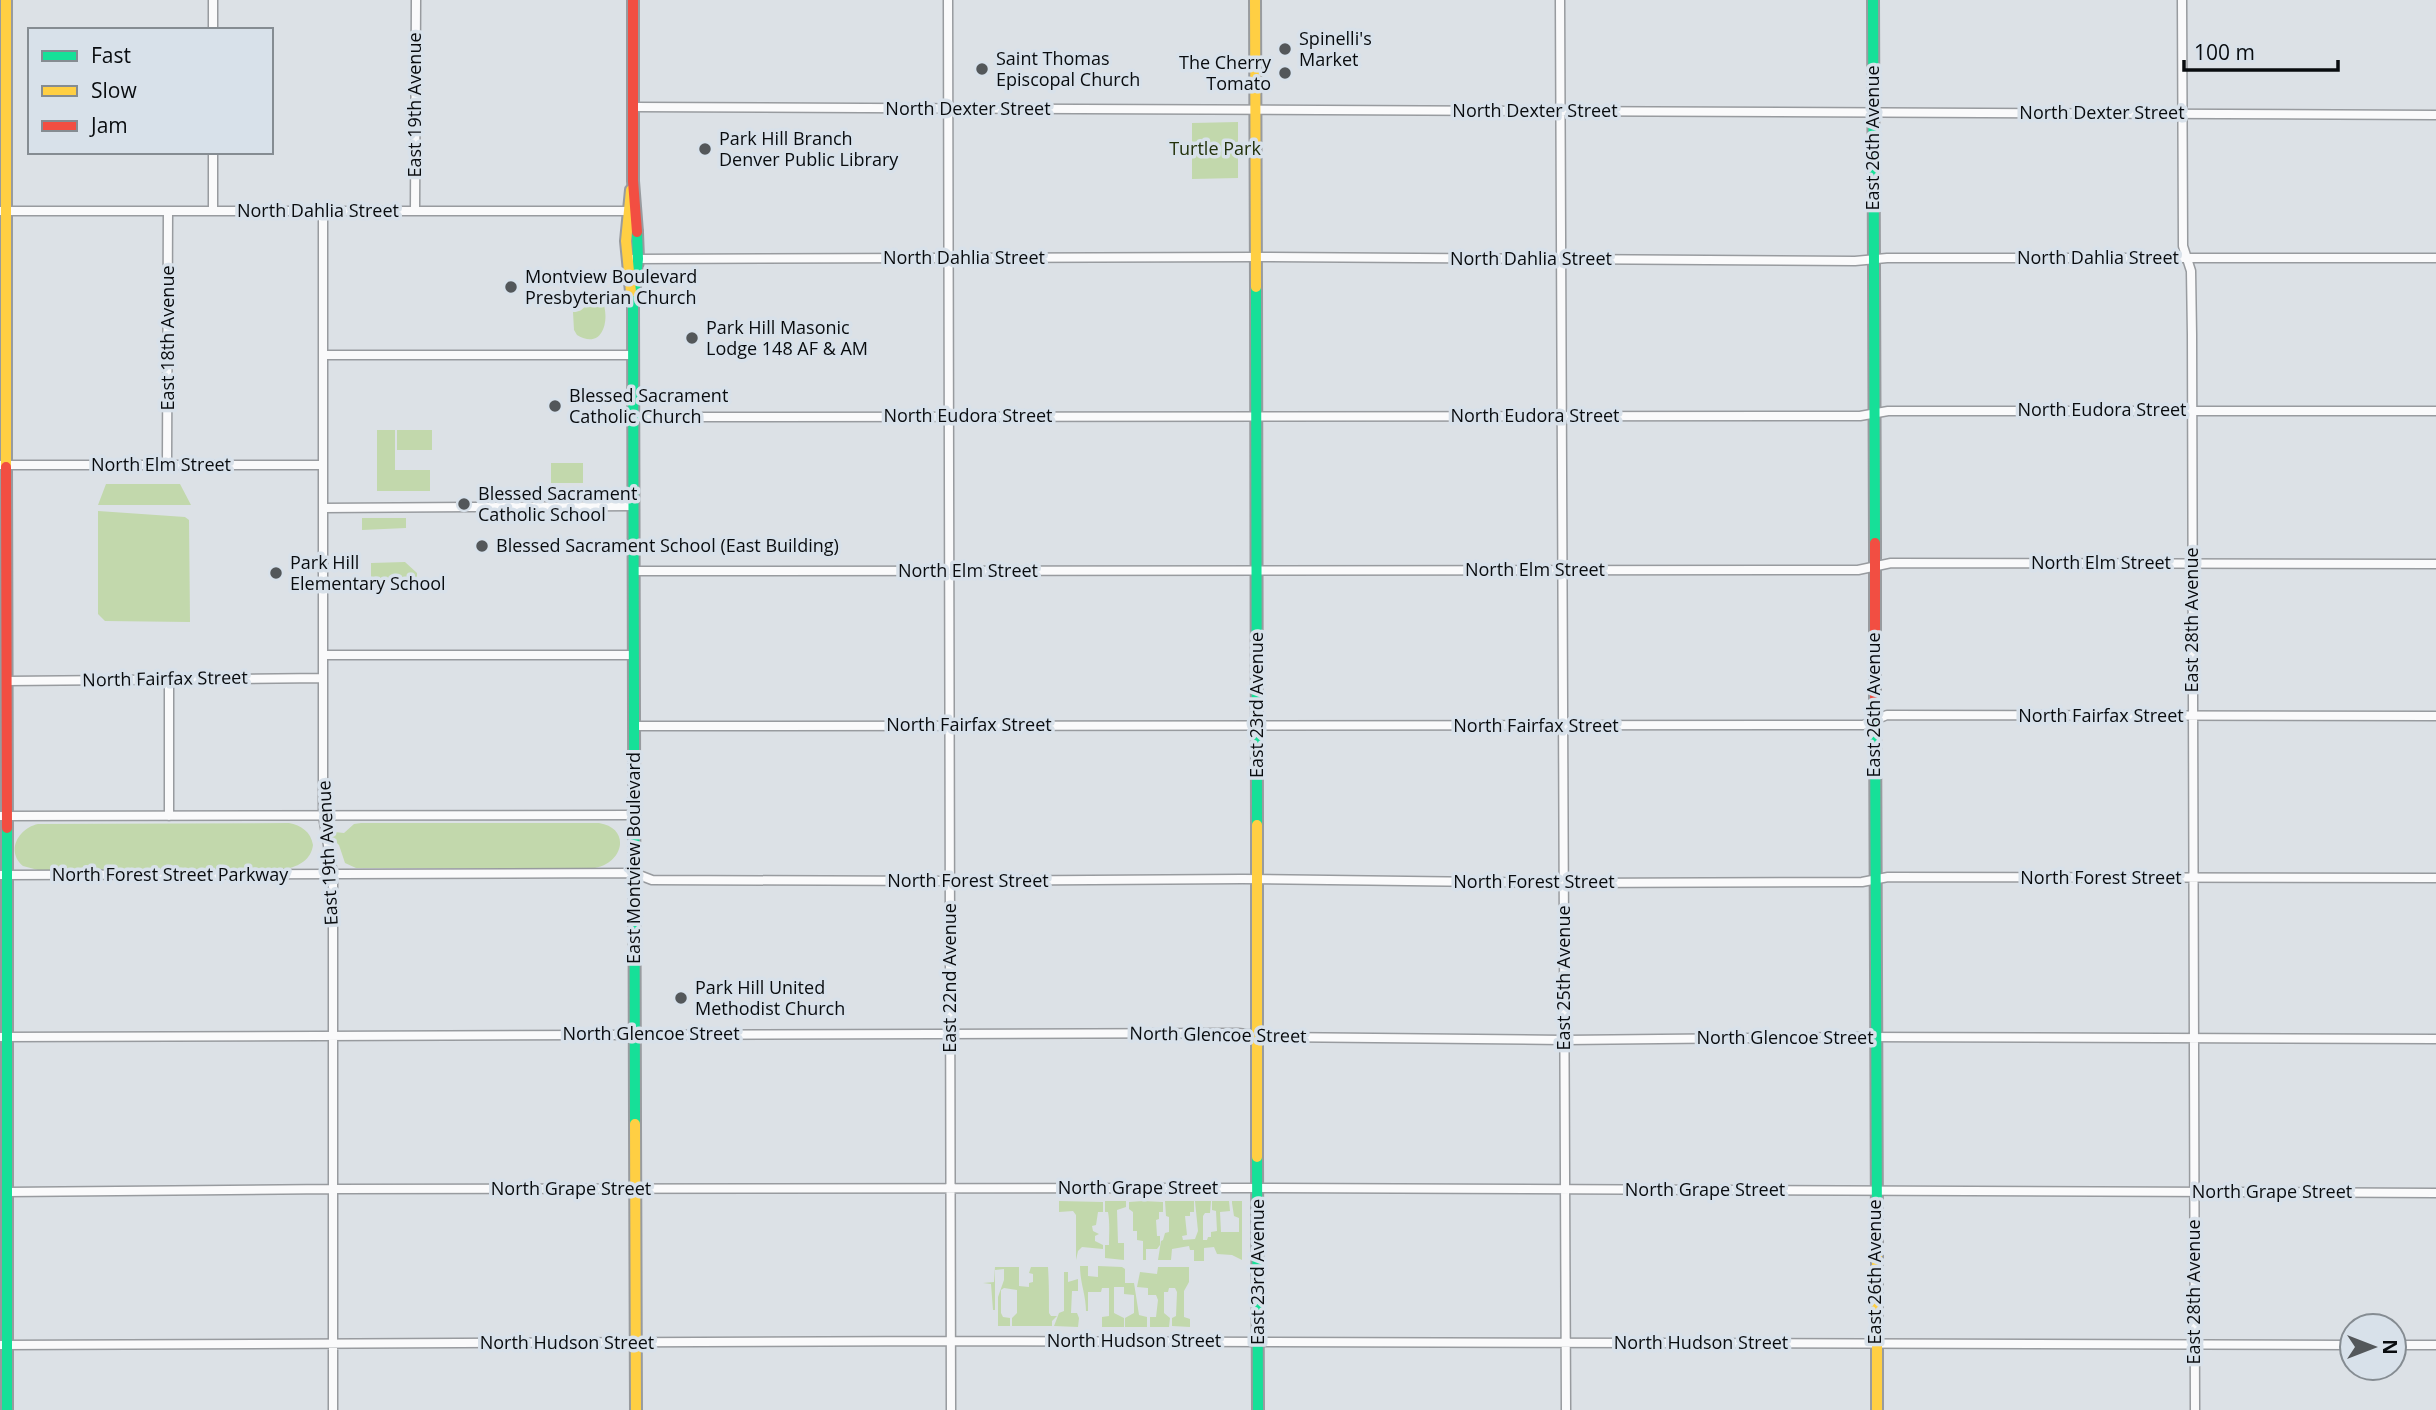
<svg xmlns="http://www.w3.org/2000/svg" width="2436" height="1410" viewBox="0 0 2436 1410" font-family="'Open Sans',sans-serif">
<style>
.green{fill:#c2d8ac}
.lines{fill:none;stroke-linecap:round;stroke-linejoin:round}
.street-casing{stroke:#989b9f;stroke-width:11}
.fast-casing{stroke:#989b9f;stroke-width:14}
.slow-casing{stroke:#989b9f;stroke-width:14}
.jam-casing{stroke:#989b9f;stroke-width:14}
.street{stroke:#fafafb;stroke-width:8}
.fast{stroke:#16e098;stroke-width:10}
.slow{stroke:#ffcf43;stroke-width:10}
.jam{stroke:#f24e42;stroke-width:10}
.poi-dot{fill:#53575a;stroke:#d8e1ea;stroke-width:2.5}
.labels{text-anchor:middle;stroke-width:7;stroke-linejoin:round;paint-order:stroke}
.poi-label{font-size:18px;fill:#090c0f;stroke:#d8e1ea;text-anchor:start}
.street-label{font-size:18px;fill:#090c0f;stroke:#d8e1ea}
.park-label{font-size:18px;fill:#22310b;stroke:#d8e1ea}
</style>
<rect width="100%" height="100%" fill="#dce1e6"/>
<path class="green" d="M1238,122V178L1192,179V123Z
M587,292L598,293C612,309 607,353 577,335L574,330L573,312C586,312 587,303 587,292Z
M377,430H395V470H430V491H377Z
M397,430H432V450H397Z
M551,463H583V483H551Z
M106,484H180L191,505H98Z
M98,511L185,517L189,520L190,622L105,621L98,614Z
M362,518H406V528L362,530Z
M405,562L417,573V581H371V563Z
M289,823C301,825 311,832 313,845C311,860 299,866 286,869L38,870L23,866C5,851 19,828 38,824Z
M361,823H599C631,828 624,863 595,868H356L345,863L339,845L325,831L344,833L354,824Z
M1059,1201L1103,1202V1212H1098L1096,1225L1092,1226L1093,1231L1099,1234L1095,1236V1241L1103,1245V1249L1082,1247L1078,1251L1076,1260V1215L1073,1211L1059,1212Z
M1105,1201H1126V1207L1117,1210L1118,1243H1124V1260L1105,1258V1245H1109C1109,1235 1110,1222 1108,1212H1105Z
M1143,1201L1163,1202V1212H1159V1219L1156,1220L1157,1236H1160V1245L1157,1249H1146V1260H1143V1241L1137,1240V1231H1133V1212L1129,1209V1202Z
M1165,1201H1194V1212H1190V1216H1185L1187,1235L1182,1236L1183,1240L1195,1239L1198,1231L1195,1201H1211L1210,1213H1205L1203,1216V1240H1207L1208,1237H1211V1232L1217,1231L1216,1211L1212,1210V1201H1229L1230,1211L1220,1212L1221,1232H1239V1218L1234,1216L1232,1203V1201H1242V1260L1232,1255L1217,1254L1214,1247L1204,1248V1261H1194V1250H1190L1189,1246L1172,1249L1171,1260H1158L1161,1241L1163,1240L1165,1233L1169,1232V1217L1166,1216Z
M1080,1266H1088V1276L1098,1277V1266L1122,1267L1125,1269V1283H1134L1139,1315L1147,1317V1327H1125V1318L1134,1313V1295L1124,1294V1287H1114V1313L1124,1318V1327H1102V1317L1109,1316V1288H1102L1101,1292H1088V1311H1086C1086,1295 1080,1283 1080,1266Z
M995,1267H1019V1286L1029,1287V1283L1033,1282V1274L1029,1273L1031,1267H1048C1049,1283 1049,1296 1049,1313L1051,1316H1057L1052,1321V1326H1012V1318L1017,1313V1290L1004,1288L1001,1290V1313L1003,1317L1010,1318V1326H998V1297L1004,1280V1269L995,1270V1310H993L991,1284L983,1283L994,1282Z
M1158,1267H1189V1282L1184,1291V1317L1190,1319V1327L1172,1326V1318L1176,1316L1177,1292L1175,1288H1169L1168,1292H1164V1313L1170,1318L1169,1327H1150V1317H1156L1158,1300L1156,1295H1148V1288L1137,1287L1140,1272L1157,1274Z
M1064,1272H1068V1282L1078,1279V1291H1072L1071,1313H1077L1079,1318L1078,1327L1054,1326L1059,1313L1064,1311Z"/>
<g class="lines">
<g class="street-casing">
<path id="street" d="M948,0L951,1410
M1560,0L1566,1410
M2182,0L2183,246L2191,271L2192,335L2195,1410
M213,30V0
M633,107L2436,115
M0,211H631
M213,211V152
M415,211L416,0
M323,212V816L333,874V1410
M633,259L1256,257L1855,261L1887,258H2436
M323,355H633
M634,417L1860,416L1888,411H2436
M0,465H323
M167,465L168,211
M323,508L633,506
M634,571L1858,570L1891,563L2436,564
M323,655H634
M7,681L323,678
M634,726L1863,725L1887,715L2436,716
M0,816L634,815
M169,816V679
M0,875L634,873L652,880L950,881L1242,879L1564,883L1862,882L1888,877L2436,878
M0,1037L1238,1033L1274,1037L1564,1040L1858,1037L2436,1039
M7,1192L333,1189L1265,1188L2436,1193
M0,1345L950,1341L2352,1345
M2394,1345H2436"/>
</g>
<g class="fast-casing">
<path id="fast" d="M1873,0L1875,543
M1256,287L1257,825
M1875,704L1877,1236
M7,828V1410
M635,1124L633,306L638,259L637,232
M1257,1157L1258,1410"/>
</g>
<g class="slow-casing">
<path id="slow" d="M6,0V467
M1255,0L1256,287
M631,190L626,241L631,292
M1257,825V1157
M635,1124L636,1410
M1877,1236V1410"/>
</g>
<g class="jam-casing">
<path id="jam" d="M633,0V181L637,232
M6,467L7,828
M1875,543V704"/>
</g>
<use href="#street" class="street"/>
<use href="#fast" class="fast"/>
<use href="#slow" class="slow"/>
<use href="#jam" class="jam"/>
</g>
<g class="poi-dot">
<circle cx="1285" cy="49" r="7"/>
<circle cx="982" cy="69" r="7"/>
<circle cx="1285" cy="73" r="7"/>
<circle cx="705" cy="149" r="7"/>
<circle cx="511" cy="287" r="7"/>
<circle cx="692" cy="338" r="7"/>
<circle cx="555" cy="406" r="7"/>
<circle cx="464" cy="504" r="7"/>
<circle cx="482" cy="546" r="7"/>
<circle cx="276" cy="573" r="7"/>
<circle cx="681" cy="998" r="7"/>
</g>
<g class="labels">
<g class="poi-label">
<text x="1299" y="45">Spinelli's<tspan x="1299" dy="21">Market</tspan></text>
<text x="996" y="65">Saint Thomas<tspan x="996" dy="21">Episcopal Church</tspan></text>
<text x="1271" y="69" text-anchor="end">The Cherry<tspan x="1271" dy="21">Tomato</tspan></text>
<text x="719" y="145">Park Hill Branch<tspan x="719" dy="21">Denver Public Library</tspan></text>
<text x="525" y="283">Montview Boulevard<tspan x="525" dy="21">Presbyterian Church</tspan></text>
<text x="706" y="334">Park Hill Masonic<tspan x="706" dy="21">Lodge 148 AF &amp; AM</tspan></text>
<text x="569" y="402">Blessed Sacrament<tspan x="569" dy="21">Catholic Church</tspan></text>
<text x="478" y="500">Blessed Sacrament<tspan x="478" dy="21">Catholic School</tspan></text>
<text x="496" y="552">Blessed Sacrament School (East Building)</text>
<text x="290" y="569">Park Hill<tspan x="290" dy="21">Elementary School</tspan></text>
<text x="695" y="994">Park Hill United<tspan x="695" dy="21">Methodist Church</tspan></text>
</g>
<g class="street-label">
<text transform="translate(415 105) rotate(-90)" y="6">East 19th Avenue</text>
<text x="968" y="115">North Dexter Street</text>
<text x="1535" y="117">North Dexter Street</text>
<text x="2102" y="119">North Dexter Street</text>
<text transform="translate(1873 138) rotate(-90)" y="6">East 26th Avenue</text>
<text x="318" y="217">North Dahlia Street</text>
<text x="964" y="264">North Dahlia Street</text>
<text x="2098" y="264">North Dahlia Street</text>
<text x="1531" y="265">North Dahlia Street</text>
<text transform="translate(168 338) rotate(-90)" y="6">East 18th Avenue</text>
<text x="2102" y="416">North Eudora Street</text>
<text x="968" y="422">North Eudora Street</text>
<text x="1535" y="422">North Eudora Street</text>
<text x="161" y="471">North Elm Street</text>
<text x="2101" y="569">North Elm Street</text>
<text x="1535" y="576">North Elm Street</text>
<text x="968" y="577">North Elm Street</text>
<text transform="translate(2192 620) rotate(-90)" y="6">East 28th Avenue</text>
<text transform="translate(165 679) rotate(-1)" y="6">North Fairfax Street</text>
<text transform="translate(1257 705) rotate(-90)" y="6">East 23rd Avenue</text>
<text transform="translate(1874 705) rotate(-90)" y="6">East 26th Avenue</text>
<text x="2101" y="722">North Fairfax Street</text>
<text x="969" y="731">North Fairfax Street</text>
<text x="1536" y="732">North Fairfax Street</text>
<text transform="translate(328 853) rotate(-93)" y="6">East 19th Avenue</text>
<text transform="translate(634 858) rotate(-90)" y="6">East Montview Boulevard</text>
<text x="170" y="881">North Forest Street Parkway</text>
<text x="2101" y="884">North Forest Street</text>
<text x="968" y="887">North Forest Street</text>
<text x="1534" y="888">North Forest Street</text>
<text transform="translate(950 978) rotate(-90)" y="6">East 22nd Avenue</text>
<text transform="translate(1564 978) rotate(-90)" y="6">East 25th Avenue</text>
<text x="651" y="1040">North Glencoe Street</text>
<text transform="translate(1218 1035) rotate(1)" y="6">North Glencoe Street</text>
<text x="1785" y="1044">North Glencoe Street</text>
<text x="1138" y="1194">North Grape Street</text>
<text x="571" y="1195">North Grape Street</text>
<text x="1705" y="1196">North Grape Street</text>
<text x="2272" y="1198">North Grape Street</text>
<text transform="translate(1258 1272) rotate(-90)" y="6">East 23rd Avenue</text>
<text transform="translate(1875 1272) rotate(-90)" y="6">East 26th Avenue</text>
<text transform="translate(2194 1292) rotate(-90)" y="6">East 28th Avenue</text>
<text x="1134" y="1347">North Hudson Street</text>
<text x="567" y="1349">North Hudson Street</text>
<text x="1701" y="1349">North Hudson Street</text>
</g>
<g class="park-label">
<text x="1215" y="155">Turtle Park</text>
</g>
</g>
<rect x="28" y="28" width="245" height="126" fill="#d8e1ea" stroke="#858c92" stroke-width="2"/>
<rect x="42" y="51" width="35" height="10" fill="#16e098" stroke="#858c92" stroke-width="2"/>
<text x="91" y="63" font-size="21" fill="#090c0f">Fast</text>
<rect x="42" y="86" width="35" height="10" fill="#ffcf43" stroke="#858c92" stroke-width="2"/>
<text x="91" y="98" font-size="21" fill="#090c0f">Slow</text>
<rect x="42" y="121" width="35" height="10" fill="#f24e42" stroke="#858c92" stroke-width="2"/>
<text x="91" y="133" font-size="21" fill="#090c0f">Jam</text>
<g transform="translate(2373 1347) rotate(90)"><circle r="33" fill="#d8e1ea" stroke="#858c92" stroke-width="2"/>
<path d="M0-5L12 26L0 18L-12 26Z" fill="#53575a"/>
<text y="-10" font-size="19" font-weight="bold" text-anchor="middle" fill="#090c0f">N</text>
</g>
<path d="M2184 60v10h154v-10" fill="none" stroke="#090c0f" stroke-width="3.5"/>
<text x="2194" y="60" font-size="21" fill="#090c0f" stroke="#d8e1ea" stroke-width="5" paint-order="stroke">100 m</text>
</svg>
